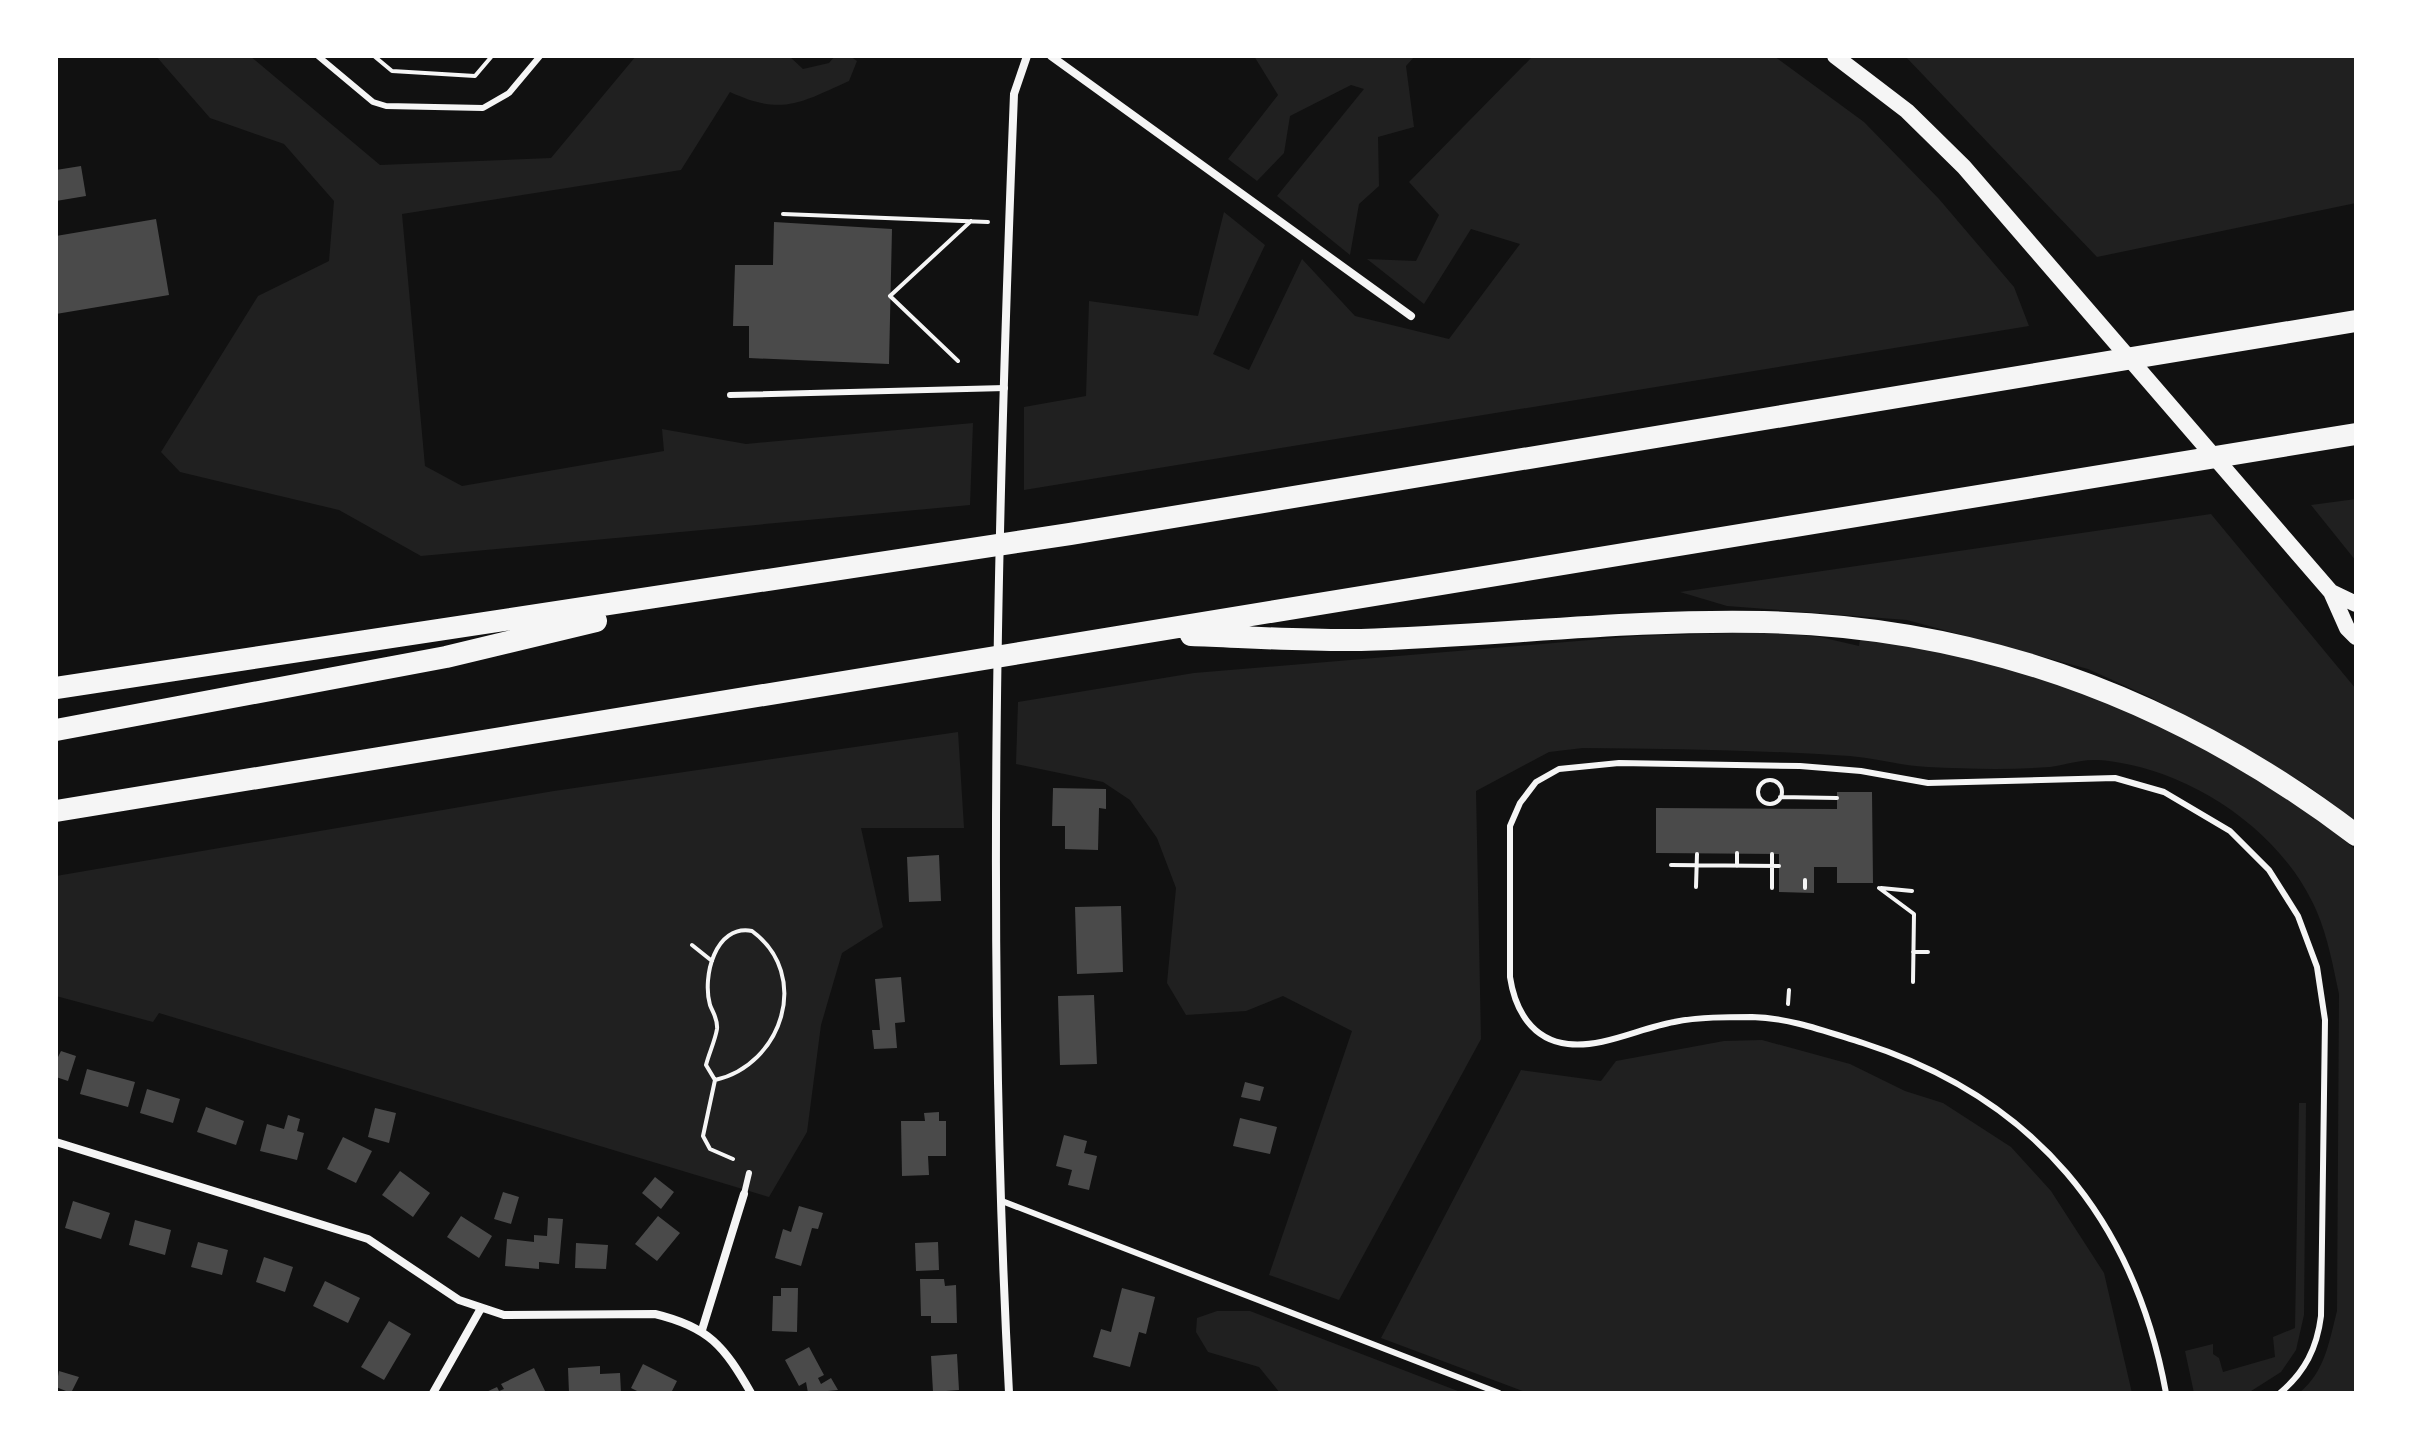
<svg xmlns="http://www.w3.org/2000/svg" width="2412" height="1449" viewBox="0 0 2412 1449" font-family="Quicksand,sans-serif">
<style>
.green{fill:#202020}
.building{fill:#4a4a4a}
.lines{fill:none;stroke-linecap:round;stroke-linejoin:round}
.path{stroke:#f5f5f5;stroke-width:4}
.service{stroke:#f5f5f5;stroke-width:6}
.minor{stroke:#f5f5f5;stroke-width:8}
.secondary{stroke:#f5f5f5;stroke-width:16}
.motorway{stroke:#f5f5f5;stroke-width:22}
</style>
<rect width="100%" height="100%" fill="#111"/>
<path class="green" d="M156,56H250L380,165L551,158L636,56H789L803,69L829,63L835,56H850L857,61L849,81C800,103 782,116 730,92L681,170L402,214L425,466L462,486L664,451L662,429L746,444L973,423L970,505L421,556L339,510L180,472L161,452L258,296L329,261L334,201L284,144L210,118Z
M1254,56H1415L1406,66L1414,127L1378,137L1379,186L1359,204L1350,255L1277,196L1364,89L1351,85L1290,116L1284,153L1257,181L1228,159L1278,95Z
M1533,56H1774L1864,122L1939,199L2014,287L2029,326L1024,490V407L1086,396L1089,301L1198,316L1224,212L1265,245L1213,354L1249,370L1302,259L1355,316L1449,339L1520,244L1471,229L1424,304L1367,259L1416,261L1439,215L1409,182Z
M1905,56H2356V203L2097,257Z
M2356,499V561L2311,505Z
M2211,514L2356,689V821L2308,786L2245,749L2152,698L2088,669L1907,620L1727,606L1680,592Z
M1769,632L1820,637L1859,646L1860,639C1904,645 1948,650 1991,662C2121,697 2253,763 2356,850V1393H2299C2325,1372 2329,1342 2337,1311L2339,994C2333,966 2328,938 2317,912C2282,829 2185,766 2098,760C2082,759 2065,765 2050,767C2011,770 1967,769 1928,767C1902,766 1876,758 1850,756C1762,750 1672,749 1583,748L1549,752L1476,791L1481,1039L1339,1300L1269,1275L1352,1031L1283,996L1246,1011L1186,1015L1167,983L1176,888L1157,838L1130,800L1103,782L1016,764L1018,702L1194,673L1638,636Z
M958,732L964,828H861L883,927L842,953L821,1025L807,1132L769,1197L159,1013L153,1022L56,996V876L554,791Z
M1762,1040L1850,1064L1905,1091L1943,1103L2011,1147L2051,1191L2104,1273L2132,1393H1528L1381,1338L1521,1070L1601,1081L1616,1061L1724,1041Z
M2299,1103H2306L2304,1315L2296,1350L2281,1372L2248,1393H2194L2185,1351L2213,1344V1354L2219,1358L2223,1372L2275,1357L2273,1337L2295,1328Z
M1217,1311H1250L1463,1393H1280L1259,1367L1208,1352L1196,1332L1197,1318Z"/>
<path class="building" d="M81,166L86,196L56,201V170Z
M156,219L169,295L56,314V236Z
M774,222L892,229L889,364L749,358V326H733L735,265H773Z
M1053,788L1106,789V809L1099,808L1098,850L1065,849V826H1052Z
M1837,792H1872L1873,883H1837V867H1814V893L1779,892V854L1656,853V808L1837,809Z
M939,855L941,901L909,902L907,857Z
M1121,906L1123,972L1077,974L1075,907Z
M901,977L905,1022L895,1023L897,1048L874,1049L872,1030H880L875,979Z
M1094,995L1097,1064L1060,1065L1058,996Z
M61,1051L76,1056L68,1081L56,1077V1061Z
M87,1069L135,1082L128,1107L80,1094Z
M1245,1082L1264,1087L1260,1101L1241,1097Z
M147,1089L180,1099L173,1123L140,1113Z
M206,1107L244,1121L236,1145L197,1132Z
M375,1108L396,1113L389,1143L368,1137Z
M939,1112V1121H946V1156H928L929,1175L902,1176L901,1121H925L924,1113Z
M288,1115L300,1119L297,1131L304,1133L297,1160L260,1151L267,1124L284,1129Z
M1240,1118L1277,1127L1270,1154L1233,1146Z
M1064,1135L1087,1141L1084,1153L1097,1156L1089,1190L1068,1185L1072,1170L1056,1166Z
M343,1137L372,1151L356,1183L327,1169Z
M400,1171L430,1193L413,1217L382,1195Z
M655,1177L674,1192L661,1209L642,1193Z
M503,1192L519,1197L511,1224L494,1219Z
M73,1201L110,1213L101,1239L65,1228Z
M799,1206L823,1213L818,1229L812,1228L801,1266L775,1258L783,1229L791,1232Z
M461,1216L492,1236L479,1258L447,1237Z
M658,1216L680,1233L657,1261L635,1244Z
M548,1218L563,1219L559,1264L539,1262V1269L505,1266L507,1239L534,1242V1235L547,1236Z
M135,1220L171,1230L165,1255L129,1245Z
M198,1242L228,1250L222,1275L191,1267Z
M938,1242L939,1270L916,1271L915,1243Z
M576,1243L608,1245L606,1269L575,1268Z
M264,1257L293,1267L285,1292L256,1282Z
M920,1279H944L945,1286L956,1285L957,1323H931V1316H921Z
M325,1281L360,1298L348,1323L313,1306Z
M781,1288H798L797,1332L772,1331L773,1296H781Z
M1122,1288L1155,1297L1146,1334L1139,1332L1130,1367L1093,1357L1101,1329L1111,1332Z
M389,1321L411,1334L384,1380L361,1367Z
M809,1347L824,1375L818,1378L821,1384L831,1378L838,1390L808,1393L806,1382L799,1386L785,1360Z
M957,1354L959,1390L933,1392L931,1356Z
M643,1364L677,1381L671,1393H641L631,1388Z
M600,1366V1374L620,1373L621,1393H569L568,1368Z
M534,1368L546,1393H484L497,1387L499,1391L504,1389L501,1384Z
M59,1371L79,1377L71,1393L56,1387Z"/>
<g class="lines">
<path class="path" d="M374,56L392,71L475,76L492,56
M783,214L988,222
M958,361L890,296L971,221
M1758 792a12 12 0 1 1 24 0a12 12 0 1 1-24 0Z
M1780,797L1837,798
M1671,865L1779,866
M1737,866V853
M1805,880V888
M1696,887L1697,854
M1772,888V854
M1879,888L1914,914L1913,982
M1881,888L1912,891
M692,945L712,961
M1913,952H1928
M1788,1004L1789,990
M715,1080C782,1065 812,975 752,931C715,924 702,977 710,1005C713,1013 718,1019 717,1029C715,1041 709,1053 706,1065L715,1080L703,1136L710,1149L733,1159"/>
<path class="service" d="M318,56L373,102L386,106L483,108L509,93L540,56
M730,395L1005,388
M744,1194L749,1173
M1002,1201L1499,1393
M2166,1393C2134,1218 2034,1098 1863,1043C1827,1032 1791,1018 1752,1017C1727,1017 1699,1017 1674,1022C1640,1028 1603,1048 1568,1044C1532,1040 1515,1010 1510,977V826L1520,803L1536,782L1559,769L1619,763L1800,766L1861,771L1928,783L2115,778L2164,792L2230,831L2269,870L2298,916L2317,967L2325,1020L2321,1316C2317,1348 2305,1372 2280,1393"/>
<path class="minor" d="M1051,56L1411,316
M56,1142L368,1239L459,1300L504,1315L655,1314C709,1327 724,1346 751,1393
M702,1330L744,1194
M433,1393L480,1310
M1009,1393C986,960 997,526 1014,94L1027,56"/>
<path class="secondary" d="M1835,56L1907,111L1964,167L2331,592L2347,628L2356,637
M2331,592L2356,604"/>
<path class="motorway" d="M1191,635C1247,637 1305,641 1361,640C1495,636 1630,619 1764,622C1985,627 2181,702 2356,835
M56,688L1070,534L2356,321
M56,730L446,657L596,621
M56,811L2356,434"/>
</g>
<rect width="2412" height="1449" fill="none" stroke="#ffffff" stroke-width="116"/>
</svg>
